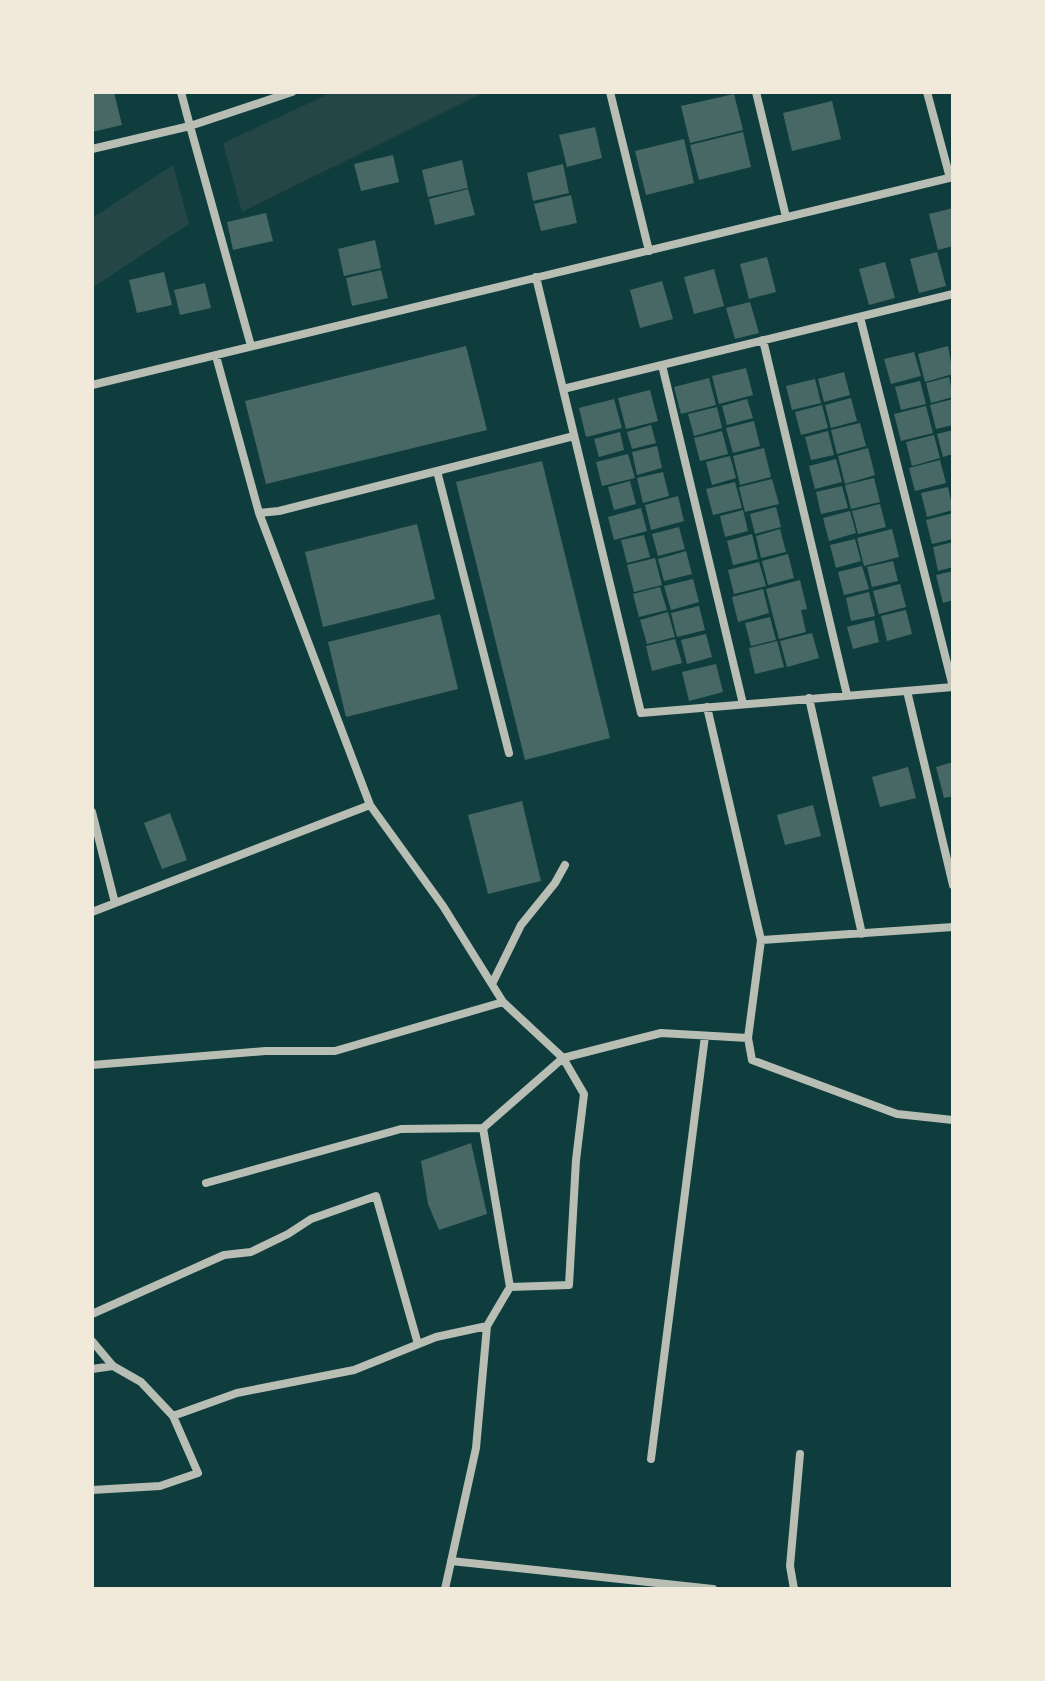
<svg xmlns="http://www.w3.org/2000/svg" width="1045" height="1681" viewBox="0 0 1045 1681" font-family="'Alegreya Sans',sans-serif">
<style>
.green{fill:#244646}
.building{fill:#486865}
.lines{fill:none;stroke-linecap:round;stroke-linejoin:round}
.minor{stroke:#b8beb3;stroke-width:8}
</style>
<rect width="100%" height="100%" fill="#0f3d3e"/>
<path class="green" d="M333,92H485L242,212L223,143Z
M173,165L189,224L92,288V218Z"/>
<path class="building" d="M92,92H114L122,125L92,132Z
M734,94L743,130L690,143L681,106Z
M832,101L841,139L792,151L783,113Z
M595,127L602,158L567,167L559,135Z
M743,132L751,167L699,180L690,145Z
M684,139L694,183L646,195L635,151Z
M393,155L399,182L361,191L354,164Z
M462,160L468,188L428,197L422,170Z
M563,164L569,193L533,201L527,173Z
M468,189L475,215L435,225L429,199Z
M571,195L577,223L541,231L534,204Z
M953,208V246L938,250L929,214Z
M266,213L273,241L233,250L227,222Z
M375,240L381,268L344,276L338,249Z
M937,252L946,286L919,293L910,259Z
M767,257L776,292L749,299L740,264Z
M885,262L895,298L869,305L859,269Z
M714,269L724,306L694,314L684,277Z
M381,270L388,298L352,306L346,278Z
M164,272L172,305L137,313L129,280Z
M662,281L673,319L640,328L630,290Z
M205,283L211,308L180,315L174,290Z
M750,302L759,333L735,339L726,308Z
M466,346L487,430L266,484L245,401Z
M948,346L953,374L925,382L918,354Z
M914,352L921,376L891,384L884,359Z
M746,368L753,395L719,404L712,376Z
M844,372L850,395L824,402L818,379Z
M949,377L953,397L931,403L926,383Z
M709,378L716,405L681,414L674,387Z
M815,379L821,403L792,410L786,386Z
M920,381L926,404L901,410L895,387Z
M650,390L658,421L626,429L618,398Z
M851,398L857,421L831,428L825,405Z
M614,399L622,428L586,437L579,408Z
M747,399L753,418L727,425L722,406Z
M953,399V425L936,429L930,405Z
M822,405L828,428L801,435L795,412Z
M926,406L933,433L901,441L894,414Z
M717,407L722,428L694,436L688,414Z
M754,421L760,446L733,453L726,428Z
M860,423L866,446L837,454L831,430Z
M651,425L656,443L632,449L627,432Z
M953,430V454L943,457L937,434Z
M722,431L728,454L700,461L694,438Z
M828,431L834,455L811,460L805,437Z
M620,432L624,450L599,457L594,439Z
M934,435L940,458L912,466L906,442Z
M657,446L662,468L637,475L632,452Z
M764,448L771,477L740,485L733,456Z
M868,448L875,475L845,484L838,456Z
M628,454L635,478L602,486L596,462Z
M730,456L736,478L712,485L706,462Z
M836,459L842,482L815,489L809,466Z
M940,460L946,483L915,491L909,468Z
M542,461L610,738L525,760L456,482Z
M663,472L669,496L643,503L637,478Z
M874,478L880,502L851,509L845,485Z
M772,479L779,504L745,512L739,487Z
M630,481L636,504L614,510L608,487Z
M735,482L742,508L713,515L706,489Z
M842,486L848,508L821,514L816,492Z
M948,487L953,510L927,517L921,493Z
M678,496L684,521L651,530L645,505Z
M880,504L886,527L858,534L852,511Z
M776,507L781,527L755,534L750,514Z
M641,508L647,531L614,540L608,517Z
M743,510L748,531L725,537L720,516Z
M850,511L856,533L829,541L823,518Z
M953,513V539L932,544L926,520Z
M417,524L435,599L323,627L305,552Z
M679,527L685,549L658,556L652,534Z
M780,529L786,552L761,558L756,536Z
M892,529L899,557L864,566L857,538Z
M752,534L758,559L733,565L727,541Z
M644,535L650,557L627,563L621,540Z
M855,539L861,561L836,568L830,545Z
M953,542V567L938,571L933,547Z
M686,551L692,574L664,581L658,559Z
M788,554L794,578L768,585L762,561Z
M655,558L662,585L634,592L627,565Z
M893,561L898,581L872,587L867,567Z
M759,562L766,586L734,594L728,570Z
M862,566L869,589L844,595L838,572Z
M953,571V600L943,603L936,575Z
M693,579L699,602L671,610L664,586Z
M800,580L807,609L801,610L806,632L779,639L766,589Z
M900,584L906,607L879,614L873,591Z
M660,587L667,610L639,617L633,594Z
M763,589L769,613L738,622L732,597Z
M869,592L875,616L851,621L846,598Z
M699,606L705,630L677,637L671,613Z
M906,610L912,634L887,641L881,616Z
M668,612L675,637L647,644L640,620Z
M440,614L458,689L346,717L328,642Z
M770,617L776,640L751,646L745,623Z
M874,620L879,642L853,649L847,627Z
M812,633L819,658L787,667L780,641Z
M706,634L712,657L687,664L681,640Z
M675,639L682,663L652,671L646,646Z
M777,641L784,667L755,674L749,648Z
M716,664L723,692L689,701L682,672Z
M953,762V796L944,798L936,767Z
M908,767L916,798L880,807L872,777Z
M522,801L541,881L488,894L468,815Z
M813,805L821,836L785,845L777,815Z
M170,813L187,860L162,869L144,823Z
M471,1143L487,1214L439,1230L428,1204L421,1161Z"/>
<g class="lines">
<path class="minor" d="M181,92L190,126L292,92
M610,92L649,251
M756,92L786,217
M927,92L950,178
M92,149L190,126L251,346
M536,277L641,713L953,687
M860,317L953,687
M763,340L847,695
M216,356L259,513L370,805L443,906L503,1002L563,1058L584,1094L576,1160L569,1285L510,1287
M662,365L743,704
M92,385L953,177
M563,389L953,294
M437,471L574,436
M259,513L279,511L437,471L509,753
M907,691L953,885
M809,698L862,934
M92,812L115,903
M92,912L370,805
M761,940L953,927
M492,984L521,925L555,883L565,865
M748,1038L752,1060L897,1114L953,1120
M92,1065L265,1051H335L503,1002
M206,1183L401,1129L483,1128
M92,1314L224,1255L251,1252L288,1234L311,1219L376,1196L418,1344
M92,1341L113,1366L141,1382L173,1416L198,1473L160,1486L92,1490
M92,1369L113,1366
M173,1416L237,1393L354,1370L436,1337L487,1326
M651,1459L705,1036
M451,1561L713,1589
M445,1589L476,1448L487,1326L510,1287L483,1128L563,1058L661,1033L748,1038L761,940L707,707
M794,1589L790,1566L800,1454"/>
</g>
<rect width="1045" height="1681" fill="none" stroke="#f1e9da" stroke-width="188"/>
</svg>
